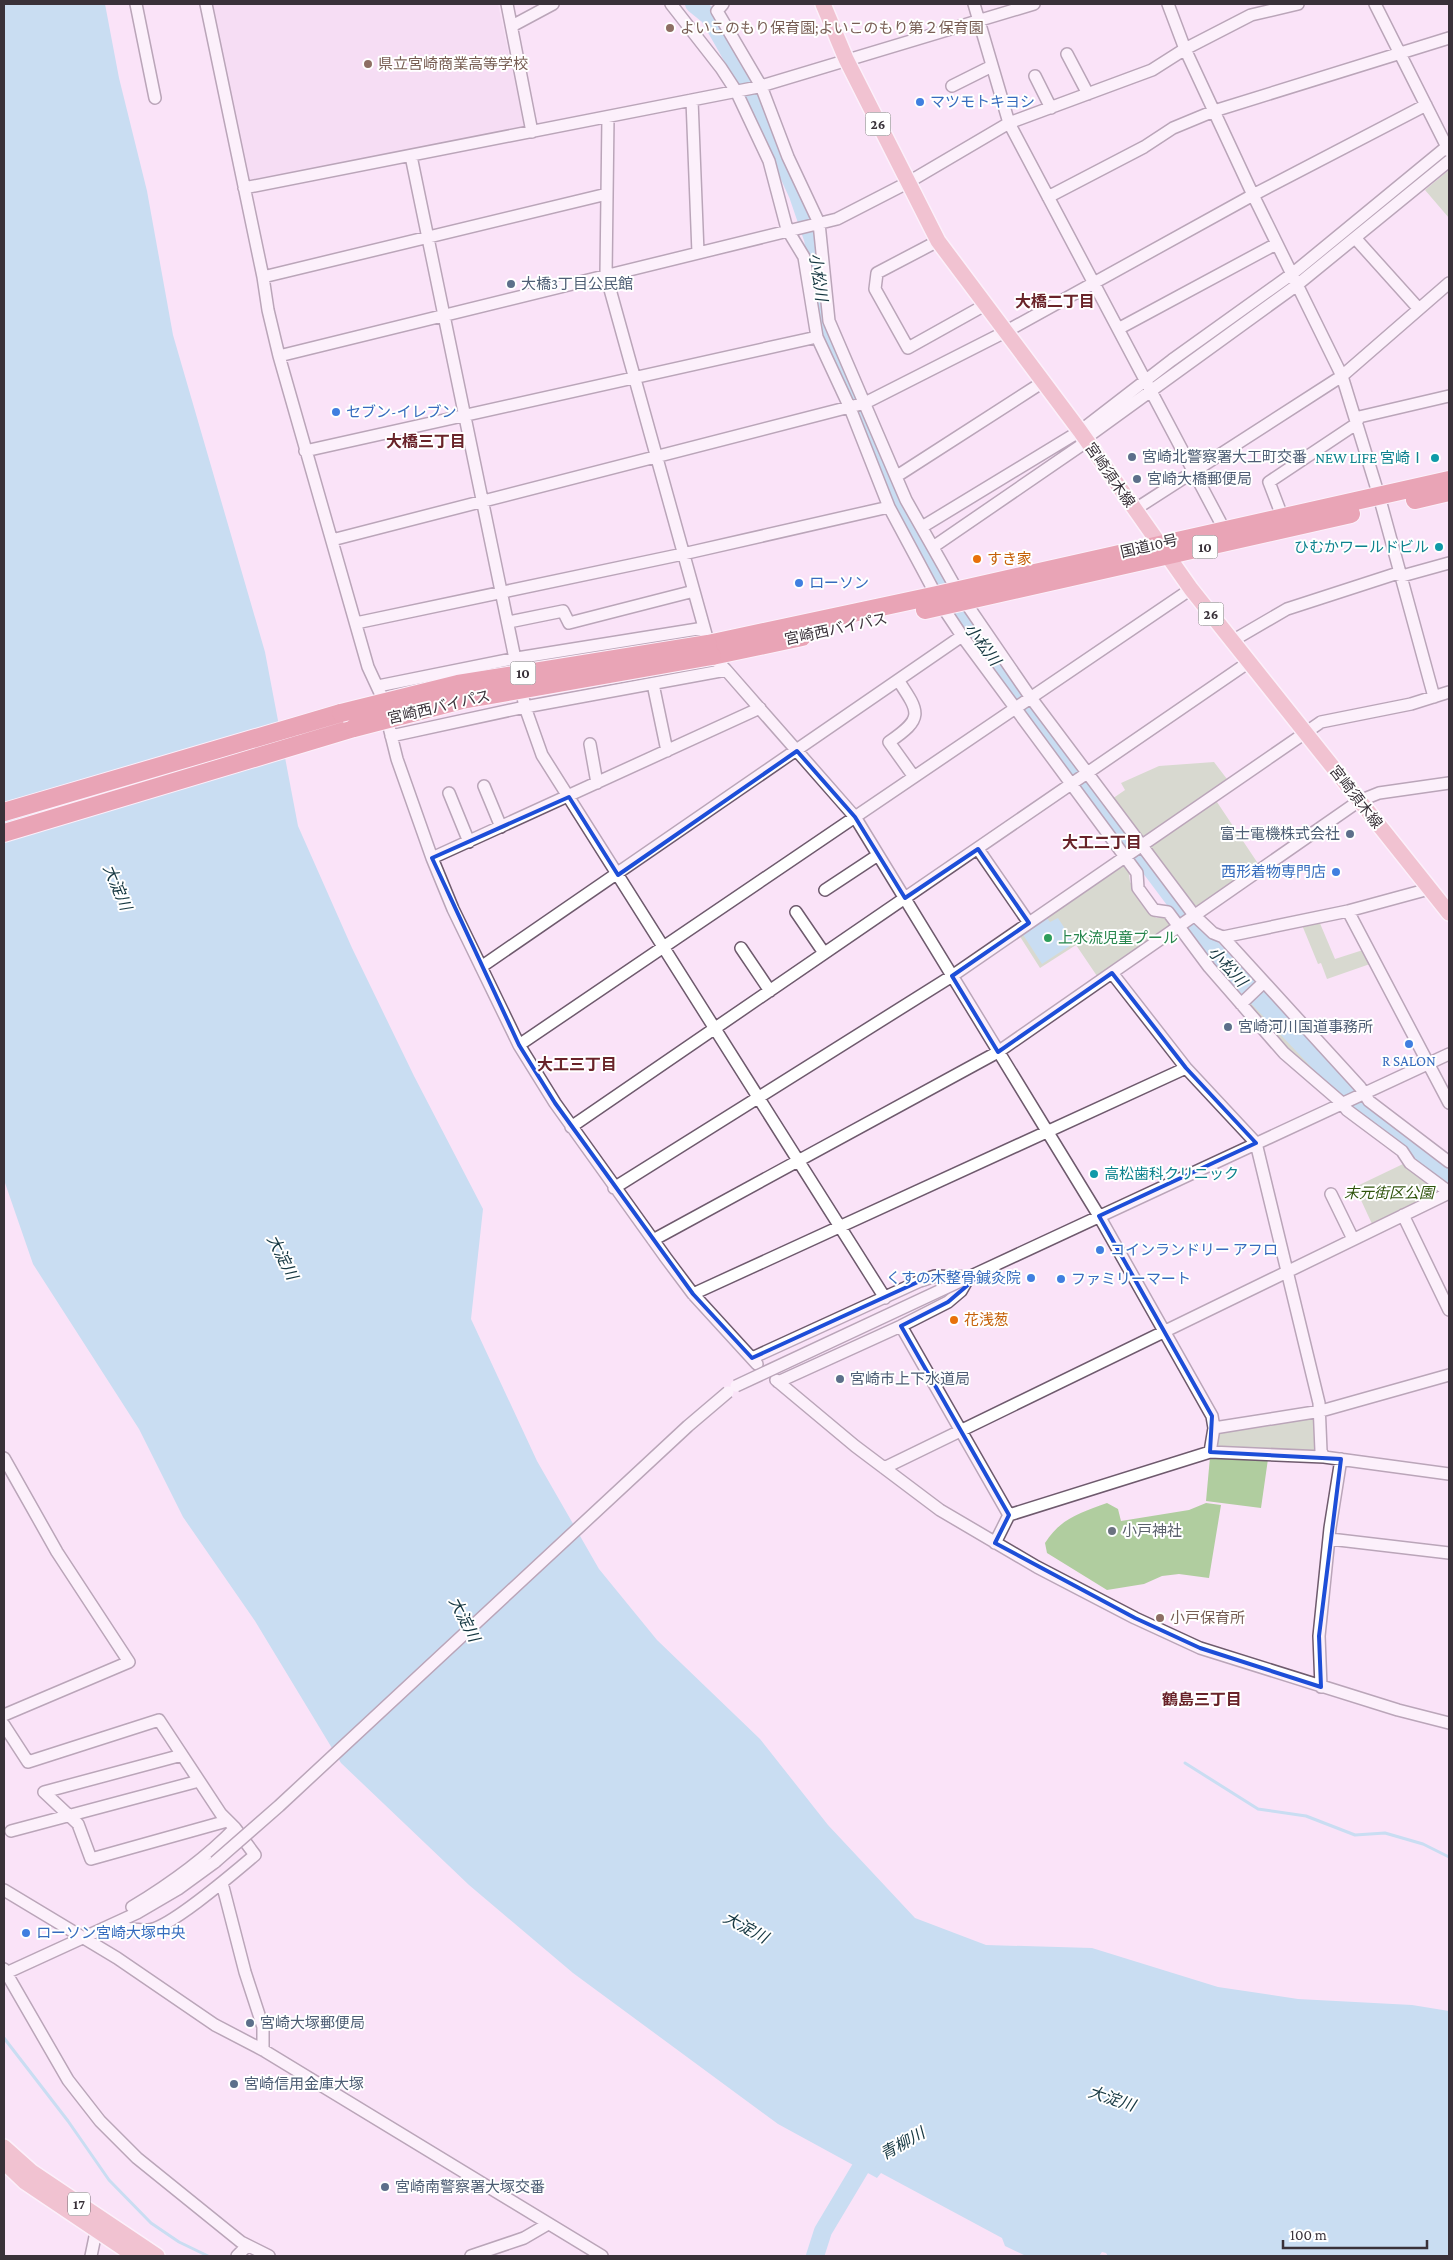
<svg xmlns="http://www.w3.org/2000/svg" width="1453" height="2260" viewBox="0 0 1453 2260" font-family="'Crimson Pro','Noto Sans JP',serif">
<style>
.built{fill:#f2d6f0}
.green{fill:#b0cd9f}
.water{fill:#8fd4eb}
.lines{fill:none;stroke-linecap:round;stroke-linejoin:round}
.stream{stroke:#8fd4eb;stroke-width:3}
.river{stroke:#8fd4eb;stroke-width:18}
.minor-casing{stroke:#6e5a6d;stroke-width:14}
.major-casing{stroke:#fff;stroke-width:18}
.highway-casing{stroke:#fff;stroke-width:20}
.minor{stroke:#fff;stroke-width:11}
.major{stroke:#e69aa3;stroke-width:15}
.highway{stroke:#d65766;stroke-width:18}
.minor-bridge-casing{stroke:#6e5a6d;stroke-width:14;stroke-linecap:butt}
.highway-bridge-casing{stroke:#fff;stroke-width:20;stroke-linecap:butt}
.minor-bridge{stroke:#fff;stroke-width:11}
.highway-bridge{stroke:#d65766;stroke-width:18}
.marked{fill:none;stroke:#1d4ed8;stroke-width:4;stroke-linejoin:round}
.education-dot{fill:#8d6e63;stroke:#fff;stroke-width:2}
.shop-dot{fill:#3f7fe0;stroke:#fff;stroke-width:2}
.service-dot{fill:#5c6f8a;stroke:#fff;stroke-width:2}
.culture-dot{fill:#0f9aa8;stroke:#fff;stroke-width:2}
.food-dot{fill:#e8710a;stroke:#fff;stroke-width:2}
.leisure-dot{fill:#2e9e5b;stroke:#fff;stroke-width:2}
.worship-dot{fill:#6b7280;stroke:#fff;stroke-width:2}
.labels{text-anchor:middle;stroke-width:4;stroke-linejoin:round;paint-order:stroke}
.shield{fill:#fff;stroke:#746f74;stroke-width:1}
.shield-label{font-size:14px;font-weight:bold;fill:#393139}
.education-label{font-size:15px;fill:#785e54;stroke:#fff;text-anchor:start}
.shop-label{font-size:15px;fill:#366cbe;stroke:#fff;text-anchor:start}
.service-label{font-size:15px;fill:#4e5e75;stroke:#fff;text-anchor:start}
.culture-label{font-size:15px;fill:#0d838f;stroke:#fff;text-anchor:end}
.street-label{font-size:15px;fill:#393139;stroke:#fff}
.food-label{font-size:15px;fill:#c56008;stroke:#fff;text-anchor:start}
.leisure-label{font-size:15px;fill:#27864d;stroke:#fff;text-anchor:start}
.park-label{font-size:15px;font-style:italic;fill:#2f540c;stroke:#fff}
.worship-label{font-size:15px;fill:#5b616d;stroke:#fff;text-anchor:start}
.water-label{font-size:16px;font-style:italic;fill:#143640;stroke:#fff}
.neighbourhood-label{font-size:16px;font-weight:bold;fill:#692329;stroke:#fff}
</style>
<rect width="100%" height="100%" fill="#fae3f8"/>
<path class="built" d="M213,4H498L524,125L521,131L252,182L248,181Z"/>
<path class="green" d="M1449,170V218L1425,190Z
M1214,762L1230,783L1141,840L1112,799L1125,790L1121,783L1159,766Z
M1215,799L1259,865L1199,906L1191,905L1149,849L1150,845Z
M1124,863L1128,866L1130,882L1156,918L1168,915L1172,925L1097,976L1076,945L1040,968L1019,935Z
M1319,921L1335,959L1363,950L1370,964L1327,979L1321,963L1318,964L1302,925Z
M1264,987L1354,1085L1334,1093L1285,1052L1245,1005Z
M1403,1164L1437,1189L1436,1193L1372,1224L1355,1187Z
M1312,1416L1316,1420L1318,1452L1218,1448L1216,1446L1217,1431Z
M1210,1457L1268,1459L1261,1508L1206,1501Z
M1107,1503L1118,1509L1121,1521L1189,1510L1206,1503L1221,1505L1209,1578L1179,1574L1162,1576L1144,1584L1107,1590L1047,1553L1045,1543C1061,1518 1080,1513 1107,1503Z"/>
<path class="water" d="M4,4H105L119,78L147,191L173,335L265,652L298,826L352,948L414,1076L483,1209L471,1319L537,1461L599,1569L657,1640L760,1739L828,1825L915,1918L986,1945L1092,1948L1218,1987L1298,1999L1412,2005L1449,2011V2256H1108L1106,2253L1102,2252L1099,2256H1026L1005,2246L1002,2238L881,2173L877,2178L778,2124L573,1973L469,1885L341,1763L255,1621L183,1517L139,1429L33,1264L4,1180Z
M1046,917L1050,922L1058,918L1074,943L1042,964L1022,933Z"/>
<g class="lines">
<path class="stream" d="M1185,1763L1258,1809L1306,1816L1355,1835L1385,1833L1423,1844L1449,1857
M4,2038L68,2121L109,2180L151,2223L179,2242L208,2256"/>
<path class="river" d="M694,4L709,16L747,83L798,195L813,239L825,322L838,359L895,496L965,621L1209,946L1334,1078L1375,1116L1449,1175
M815,2256L823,2231L863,2164L878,2156"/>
<g class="minor-casing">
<path id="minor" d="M136,4L155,98
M206,4L263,277L268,310L279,356L368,667L381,695L397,759L432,858L453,909L519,1045L555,1103L666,1258L693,1294L757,1364
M507,4L532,132
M671,4L721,68L736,91L769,161L787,229L804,257L817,337L850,408L889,507L942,606L962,636L1137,873L1138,888L1154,910L1168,912L1209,967L1284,1053L1342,1103L1347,1110L1402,1151L1410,1163L1449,1192
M723,4L717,11L761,86L788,157L819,223L829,321L906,500L957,590L1031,698L1194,915L1213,933L1223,937L1360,1087L1369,1101L1449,1162
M974,4L1009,123L1224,529
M1168,4L1185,49L1253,195L1342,376L1379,496L1434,697
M1375,4L1449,151
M512,26L553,4
M1067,54L1088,94
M1035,76L1051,108
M952,86L992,66
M692,100L698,253
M608,117L606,275L712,656L726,670L855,817L1099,1216L1212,1416L1214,1428L1210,1452
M411,156L525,707L542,755L885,1298
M244,188L758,87L1034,4
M1048,197L1144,147L1173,128L1214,111L1449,38
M1356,239L1419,309
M938,241L877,273L875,289L908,348L985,305
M263,277L607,194
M1118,329L1276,244
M279,356L837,219L907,183L1009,123L1152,70L1185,49L1251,15L1298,4
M305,451L817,337
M897,476L1043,382
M1134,510L1342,376L1449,283
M1282,516L1269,482L1356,424L1359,417L1449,396
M922,527L1080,431L1172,360L1292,274L1449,145
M332,540L865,403L1005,332L1253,195L1426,105
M933,547L1086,442L1090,435L1297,285L1449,161
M509,622L563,611L569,623L694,591
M356,623L683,554L889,507
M1232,641L1287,609L1395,574L1402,576L1449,563
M898,680C920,713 924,718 889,742L914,777
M653,684L667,751
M378,686L517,658L704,628
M391,736L525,707L726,670
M590,744L597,783
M484,786L501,827
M449,793L469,842
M978,849L1029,923
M432,858L760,708
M825,890L878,855
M1348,911L1449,1103
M796,912L824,953
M1223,937L1348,911L1429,889
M741,948L770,991
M481,967L962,636
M1112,973L1186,1068L1256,1143L1319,1403L1321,1451L1324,1457
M1241,1004L1263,983
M519,1045L1191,589
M571,1127L1249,662
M614,1188L952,976L1321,722L1411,704L1449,692
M1331,1194L1353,1239
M1403,1215L1449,1310
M653,1240L998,1052L1359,801L1379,793L1449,783
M693,1294L1186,1068
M901,1326L1009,1515
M752,1358L920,1281L935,1276L969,1277L1449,1054
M776,1380L855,1446L940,1510L1037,1567L1135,1618L1200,1648L1398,1710L1449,1723
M778,1382L901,1326L948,1302L961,1291L969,1277
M1214,1428L1321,1411L1449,1375
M4,1458L57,1552L129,1662L4,1715
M884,1468L1449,1193
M1330,1539L1449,1553
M995,1543L1009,1515L1210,1452L1324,1457L1449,1474
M1321,1687L1319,1636L1330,1528L1341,1459
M4,1725L28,1762L159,1720L221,1814L235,1828L255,1855C236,1871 169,1929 148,1930C135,1930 122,1927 109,1926
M182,1755L44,1792L78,1824L91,1859L227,1821
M11,1831L199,1781
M222,1883L245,1972L263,2027V2050
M4,1890L117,1958L215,2025L263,2050L602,2256
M132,1907C170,1884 204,1860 235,1828
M4,1969L68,2080L100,2121L137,2158L241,2242L269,2256
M4,1974L137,1913L178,1889L215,1862
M91,2256L96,2232
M237,2256L247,2246
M471,2256L524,2238L548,2224"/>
</g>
<g class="major-casing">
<path id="major" d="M823,4L846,59L938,241L1080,431L1191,589L1449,913
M4,2147L32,2172L157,2256
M4,2162L25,2182L135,2256"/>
</g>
<g class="highway-casing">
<path id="highway" d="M1415,500L1449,492
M925,610L1351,514
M708,644L937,595L1449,480
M712,656L802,637
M4,812L341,713
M4,833L354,728"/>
</g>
<use href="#minor" class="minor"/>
<use href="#major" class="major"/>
<use href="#highway" class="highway"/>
<g class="minor-bridge-casing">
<path id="minor-bridge" d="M736,1386L969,1277
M215,1862L279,1806L688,1426L728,1392"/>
</g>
<g class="highway-bridge-casing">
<path id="highway-bridge" d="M341,713L458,684L708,644
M354,728L462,700L712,656"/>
</g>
<use href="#minor-bridge" class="minor-bridge"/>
<use href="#highway-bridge" class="highway-bridge"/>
</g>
<path d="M0 0H1453V2260H0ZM797,751L855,817L905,898L978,849L1029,923L952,976L998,1052L1112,973L1186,1068L1256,1143L1099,1216L1212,1416L1210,1452L1341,1459L1319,1636L1321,1687L1200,1648L1135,1618L995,1543L1009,1515L901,1326L948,1302L976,1278L935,1276L920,1281L752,1358L693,1294L555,1103L519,1045L432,858L569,797L618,875Z" fill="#fae3f8" fill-opacity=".55" fill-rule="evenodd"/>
<path class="marked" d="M797,751L855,817L905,898L978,849L1029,923L952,976L998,1052L1112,973L1186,1068L1256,1143L1099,1216L1212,1416L1210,1452L1341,1459L1319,1636L1321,1687L1200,1648L1135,1618L995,1543L1009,1515L901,1326L948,1302L976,1278L935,1276L920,1281L752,1358L693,1294L555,1103L519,1045L432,858L569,797L618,875Z"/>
<g class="education-dot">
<circle cx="670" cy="28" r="5"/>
<circle cx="368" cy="64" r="5"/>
<circle cx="1160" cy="1618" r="5"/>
</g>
<g class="shop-dot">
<circle cx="920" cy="102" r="5"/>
<circle cx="336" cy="412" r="5"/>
<circle cx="799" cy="583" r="5"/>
<circle cx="1336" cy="872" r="5"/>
<circle cx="1409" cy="1044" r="5"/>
<circle cx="1100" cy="1250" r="5"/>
<circle cx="1031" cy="1278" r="5"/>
<circle cx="1061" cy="1279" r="5"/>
<circle cx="26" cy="1933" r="5"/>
</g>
<g class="service-dot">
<circle cx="511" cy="284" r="5"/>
<circle cx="1132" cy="457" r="5"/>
<circle cx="1137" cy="479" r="5"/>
<circle cx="1350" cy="834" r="5"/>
<circle cx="1228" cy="1027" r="5"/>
<circle cx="840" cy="1379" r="5"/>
<circle cx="250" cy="2023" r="5"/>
<circle cx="234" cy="2084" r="5"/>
<circle cx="385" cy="2187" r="5"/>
</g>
<g class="culture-dot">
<circle cx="1435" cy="458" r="5"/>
<circle cx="1439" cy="547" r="5"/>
<circle cx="1094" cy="1174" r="5"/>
</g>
<g class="food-dot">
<circle cx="977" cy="559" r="5"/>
<circle cx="954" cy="1320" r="5"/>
</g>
<circle class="leisure-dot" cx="1048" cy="938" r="5"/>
<circle class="worship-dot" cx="1112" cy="1531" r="5"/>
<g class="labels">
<g class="shield">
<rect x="865.5" y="112.5" width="25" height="23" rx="4"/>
<rect x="1192.5" y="535.5" width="25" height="23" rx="4"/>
<rect x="1198.5" y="602.5" width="25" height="23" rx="4"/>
<rect x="510.5" y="661.5" width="25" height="23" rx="4"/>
<rect x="68" y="2192.5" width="22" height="23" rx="4"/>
</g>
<g class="shield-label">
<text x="878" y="129">26</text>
<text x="1205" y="552">10</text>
<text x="1211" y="619">26</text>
<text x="523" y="678">10</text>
<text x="79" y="2209">17</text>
</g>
<g class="education-label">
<text x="680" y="33">よいこのもり保育園;よいこのもり第２保育園</text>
<text x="378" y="69">県立宮崎商業高等学校</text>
<text x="1170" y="1623">小戸保育所</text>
</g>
<g class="shop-label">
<text x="930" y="107">マツモトキヨシ</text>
<text x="346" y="417">セブン-イレブン</text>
<text x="809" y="588">ローソン</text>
<text x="1326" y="877" text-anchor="end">西形着物専門店</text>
<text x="1409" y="1066" text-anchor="middle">R SALON</text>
<text x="1110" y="1255">コインランドリー アフロ</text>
<text x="1021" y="1283" text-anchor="end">くすの木整骨鍼灸院</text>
<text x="1071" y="1284">ファミリーマート</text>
<text x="36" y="1938">ローソン宮崎大塚中央</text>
</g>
<g class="service-label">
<text x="521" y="289">大橋3丁目公民館</text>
<text x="1142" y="462">宮崎北警察署大工町交番</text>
<text x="1147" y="484">宮崎大橋郵便局</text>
<text x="1340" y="839" text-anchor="end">富士電機株式会社</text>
<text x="1238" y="1032">宮崎河川国道事務所</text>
<text x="850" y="1384">宮崎市上下水道局</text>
<text x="260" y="2028">宮崎大塚郵便局</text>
<text x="244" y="2089">宮崎信用金庫大塚</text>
<text x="395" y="2192">宮崎南警察署大塚交番</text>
</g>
<g class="culture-label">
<text x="1425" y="463">NEW LIFE 宮崎Ⅰ</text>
<text x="1429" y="552">ひむかワールドビル</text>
<text x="1104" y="1179" text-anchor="start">高松歯科クリニック</text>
</g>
<g class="street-label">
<text transform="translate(1110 475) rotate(55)" y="5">宮崎須木線</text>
<text transform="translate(1149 546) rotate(-13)" y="5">国道10号</text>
<text transform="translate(836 629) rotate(-12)" y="5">宮崎西バイパス</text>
<text transform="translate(439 707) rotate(-13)" y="5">宮崎西バイパス</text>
<text transform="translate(1356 797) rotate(52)" y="5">宮崎須木線</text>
</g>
<g class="food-label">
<text x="987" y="564">すき家</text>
<text x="964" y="1325">花浅葱</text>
</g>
<g class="leisure-label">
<text x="1058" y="943">上水流児童プール</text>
</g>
<g class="park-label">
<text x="1389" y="1198">末元街区公園</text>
</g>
<g class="worship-label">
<text x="1122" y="1536">小戸神社</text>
</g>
<g class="water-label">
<text transform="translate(819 277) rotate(82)" y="6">小松川</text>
<text transform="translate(983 644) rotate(53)" y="6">小松川</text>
<text transform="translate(118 887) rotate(67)" y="6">大淀川</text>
<text transform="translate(1228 966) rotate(47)" y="6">小松川</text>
<text transform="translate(283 1257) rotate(63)" y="6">大淀川</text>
<text transform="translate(465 1619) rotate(63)" y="6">大淀川</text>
<text transform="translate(746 1927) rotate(28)" y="6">大淀川</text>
<text transform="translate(1112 2098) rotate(18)" y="6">大淀川</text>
<text transform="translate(902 2143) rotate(-29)" y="6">青柳川</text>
</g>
<g class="neighbourhood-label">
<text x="1055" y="307">大橋二丁目</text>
<text x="426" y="447">大橋三丁目</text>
<text x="1102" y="848">大工二丁目</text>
<text x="577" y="1070">大工三丁目</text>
<text x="1202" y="1705">鶴島三丁目</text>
</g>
</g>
<rect width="1453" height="2260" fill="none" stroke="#393139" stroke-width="10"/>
<path d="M1283 2240v8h144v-8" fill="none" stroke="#393139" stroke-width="2.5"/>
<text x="1290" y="2240" font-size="15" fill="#393139" stroke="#ffffff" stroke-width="4" paint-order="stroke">100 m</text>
</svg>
